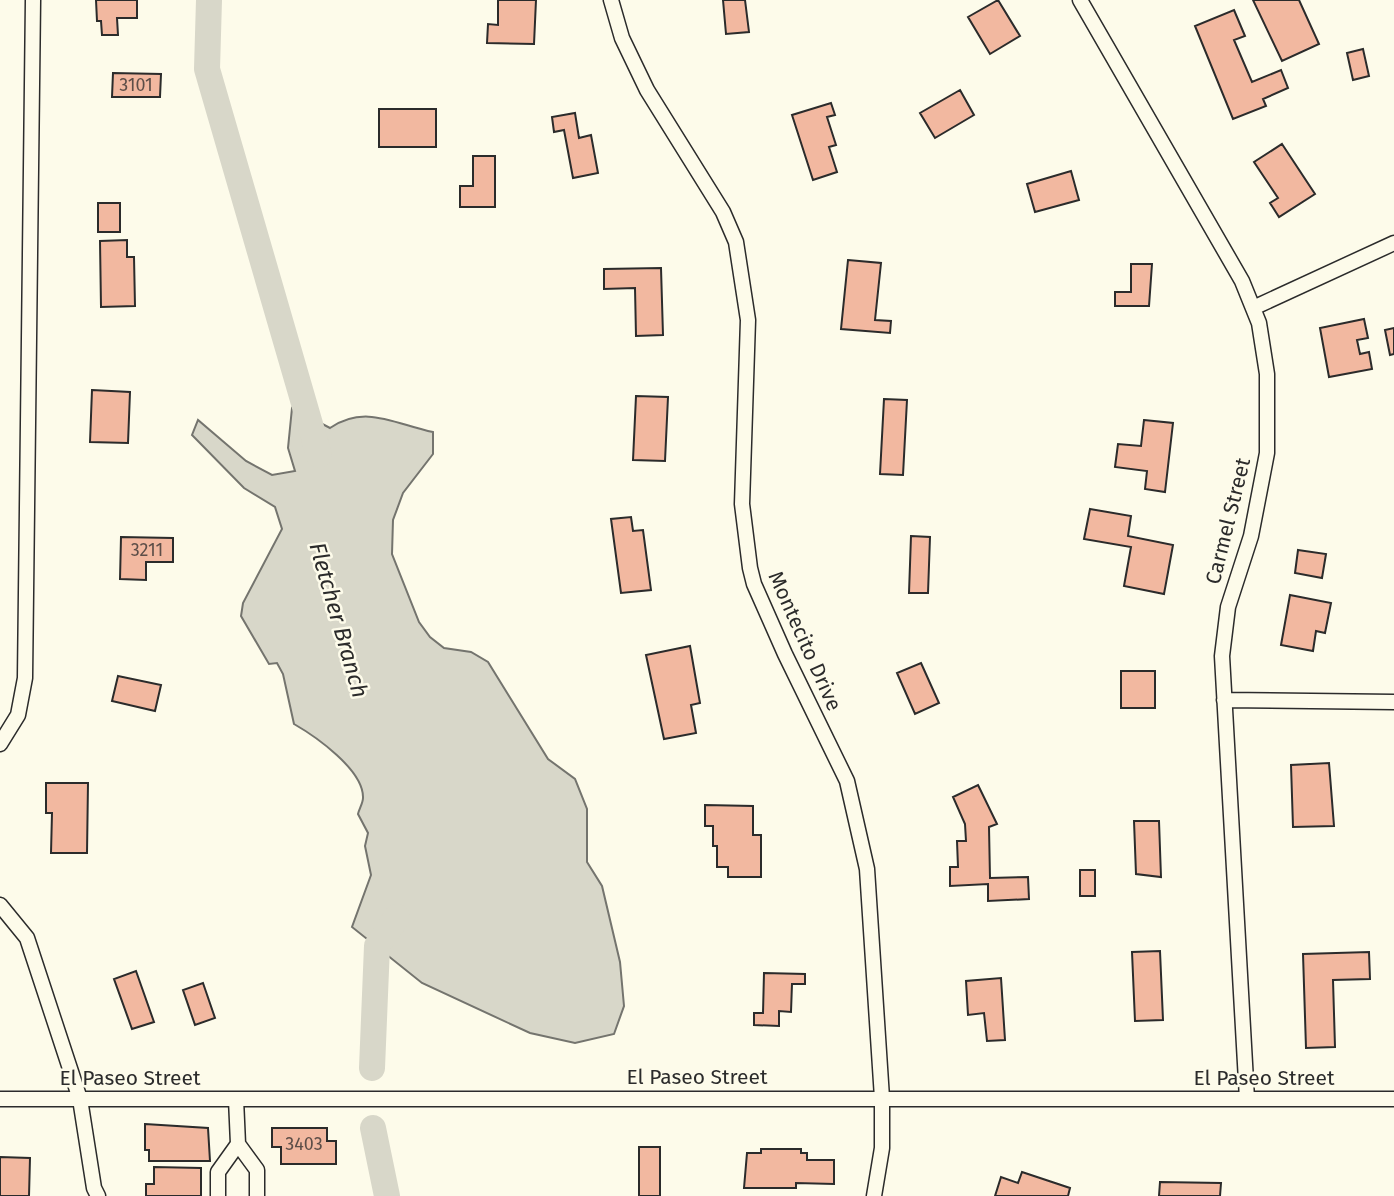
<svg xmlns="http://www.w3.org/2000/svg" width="1394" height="1196" viewBox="0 0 1394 1196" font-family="'Fira Sans',sans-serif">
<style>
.water{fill:#d8d7c9;stroke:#74746e;stroke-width:2}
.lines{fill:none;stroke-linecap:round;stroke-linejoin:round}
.river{stroke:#d8d7c9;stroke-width:26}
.building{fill:#f2b8a0;stroke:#2b2b2b;stroke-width:2}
.street-casing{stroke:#2b2b2b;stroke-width:17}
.street{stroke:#fdfbea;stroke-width:14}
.labels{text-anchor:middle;stroke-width:5;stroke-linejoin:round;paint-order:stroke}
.number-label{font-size:18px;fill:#5d4e48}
.street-label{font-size:21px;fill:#2b2b2b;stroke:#fdfbea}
.water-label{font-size:23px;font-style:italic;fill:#2b2b2b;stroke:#fdfbea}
</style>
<rect width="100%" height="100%" fill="#fdfbea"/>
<path class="water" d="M292,408L330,428C365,404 395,424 433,432V454L403,493L393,520L392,554L419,622L430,637L444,648L471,652L488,662L548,759L575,779L587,809V862L602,886L620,962L624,1006L614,1034L575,1043L530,1033L422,983L352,927L371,875L365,846L368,833L358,814C359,809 363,803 363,798C364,770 315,736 294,724L283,674L277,663L269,664L241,616L243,603L282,529L275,507L244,488L192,435L198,420L246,461L272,475L295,471L288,448Z"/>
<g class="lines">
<path class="river" d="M209,0L207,69L319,455
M372,1068L377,946L397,917
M373,1128L387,1196"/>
</g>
<path class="building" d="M96,0H137V18H117L118,35H102L101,21H97Z
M498,0H536L534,44L487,43L488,24L498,25Z
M723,0H745L749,32L726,34Z
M998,0L1020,36L990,54L968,17Z
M1253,0H1299L1319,44L1282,61Z
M1234,10L1245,36L1234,40L1252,82L1281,70L1288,88L1263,99L1266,106L1233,119L1195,26Z
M1363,49L1369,76L1353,80L1347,53Z
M113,73L161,74L160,97H112Z
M960,90L974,115L935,138L920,113Z
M831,103L835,115L827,117L836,145L829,147L837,172L813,180L792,115Z
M379,109H436V147H379Z
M575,113L579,138L591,135L598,173L573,178L564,130L554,132L552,117Z
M1282,144L1315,194L1279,217L1270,203L1278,198L1254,162Z
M473,156H495V207H460V186H473Z
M1071,171L1079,200L1035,212L1027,184Z
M98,203H120V232H98Z
M127,240V257H134L135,306L101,307L100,241Z
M848,260L881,263L875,320L891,321L890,333L841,329Z
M1131,264H1152L1149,306H1115V292H1131Z
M661,268L663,335L636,336L635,288L604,289V269Z
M1364,319L1368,338L1357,340L1360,354L1369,352L1372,369L1329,377L1320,328Z
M1394,328V354L1390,355L1385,330Z
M92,390L130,392L128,443L90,442Z
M636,396L668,397L665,461L633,460Z
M884,399L907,400L903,475L880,474Z
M1144,420L1173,423L1165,492L1145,489L1147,471L1115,467L1118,444L1141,446Z
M1090,509L1131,516L1128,536L1173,545L1164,594L1124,586L1131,547L1084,539Z
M631,517L633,531L643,530L651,590L621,593L611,519Z
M911,536L930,537L928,593H909Z
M121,537L173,538V562H146V580L120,579Z
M1298,550L1326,554L1322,578L1295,573Z
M1290,595L1331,603L1325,633L1316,631L1313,651L1281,645Z
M690,646L700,703L691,705L696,733L664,739L646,655Z
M921,663L939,703L915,714L897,673Z
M1121,671H1155V708H1121Z
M118,676L161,685L155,711L112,701Z
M1329,763L1334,826L1293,827L1291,765Z
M46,783H88L87,853H51L52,813H46Z
M978,785L997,824L989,827L990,878L1028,877L1029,899L988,901V884L950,886V867H958L957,841H966L965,824L953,797Z
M705,805L753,806V835H761V877H728V867H717V846H713V826H705Z
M1134,821H1159L1161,877L1136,874Z
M1080,870H1095V896H1080Z
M1160,951L1163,1020L1135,1021L1132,952Z
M1369,952L1370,979L1333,980L1335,1047L1306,1048L1303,954Z
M136,971L154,1022L132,1029L114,979Z
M764,973L805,974V984H792L791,1012L779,1011V1026L754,1025V1013H763Z
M1001,978L1005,1040L987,1041L984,1013L968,1015L966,981Z
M203,983L215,1018L195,1025L183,990Z
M145,1124L208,1128L210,1161H149V1150H145Z
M272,1128H327V1141H336V1164H281V1147H272Z
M639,1147H660V1196H639Z
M761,1149H801V1153H807V1160H834V1184L796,1183V1188H744L747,1153H761Z
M0,1157L30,1158L29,1196H0Z
M154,1167L201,1168V1196H146V1184H154Z
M1022,1172L1070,1188L1068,1196H995L1001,1177L1018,1183Z
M1160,1182L1221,1183L1220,1196H1159Z"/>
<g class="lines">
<g class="street-casing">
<path id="street" d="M611,0L622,38L647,90L723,212L736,242L748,320L742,504L750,568L754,584L785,654L847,781L867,869L882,1098V1148L874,1196
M1080,0L1242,281L1259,323L1267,374V453L1251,536L1228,607L1222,656L1247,1099
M1253,308L1394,243
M1224,700L1394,702
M0,744L18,715L25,678L33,0
M0,905L27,938L80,1099L94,1188L98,1196
M0,1099H1394
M236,1099L238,1144L257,1170V1196
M218,1196V1172L238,1144"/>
</g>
<use href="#street" class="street"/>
</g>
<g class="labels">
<g class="number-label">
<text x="136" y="91">3101</text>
<text x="147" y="556">3211</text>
<text x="304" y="1150">3403</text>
</g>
<g class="street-label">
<text transform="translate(1228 521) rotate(-76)" y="7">Carmel Street</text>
<text transform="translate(805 641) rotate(66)" y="7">Montecito Drive</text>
<text x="697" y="1084">El Paseo Street</text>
<text x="130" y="1085">El Paseo Street</text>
<text x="1264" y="1085">El Paseo Street</text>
</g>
<g class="water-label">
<text transform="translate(339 620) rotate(74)" y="8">Fletcher Branch</text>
</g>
</g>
</svg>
